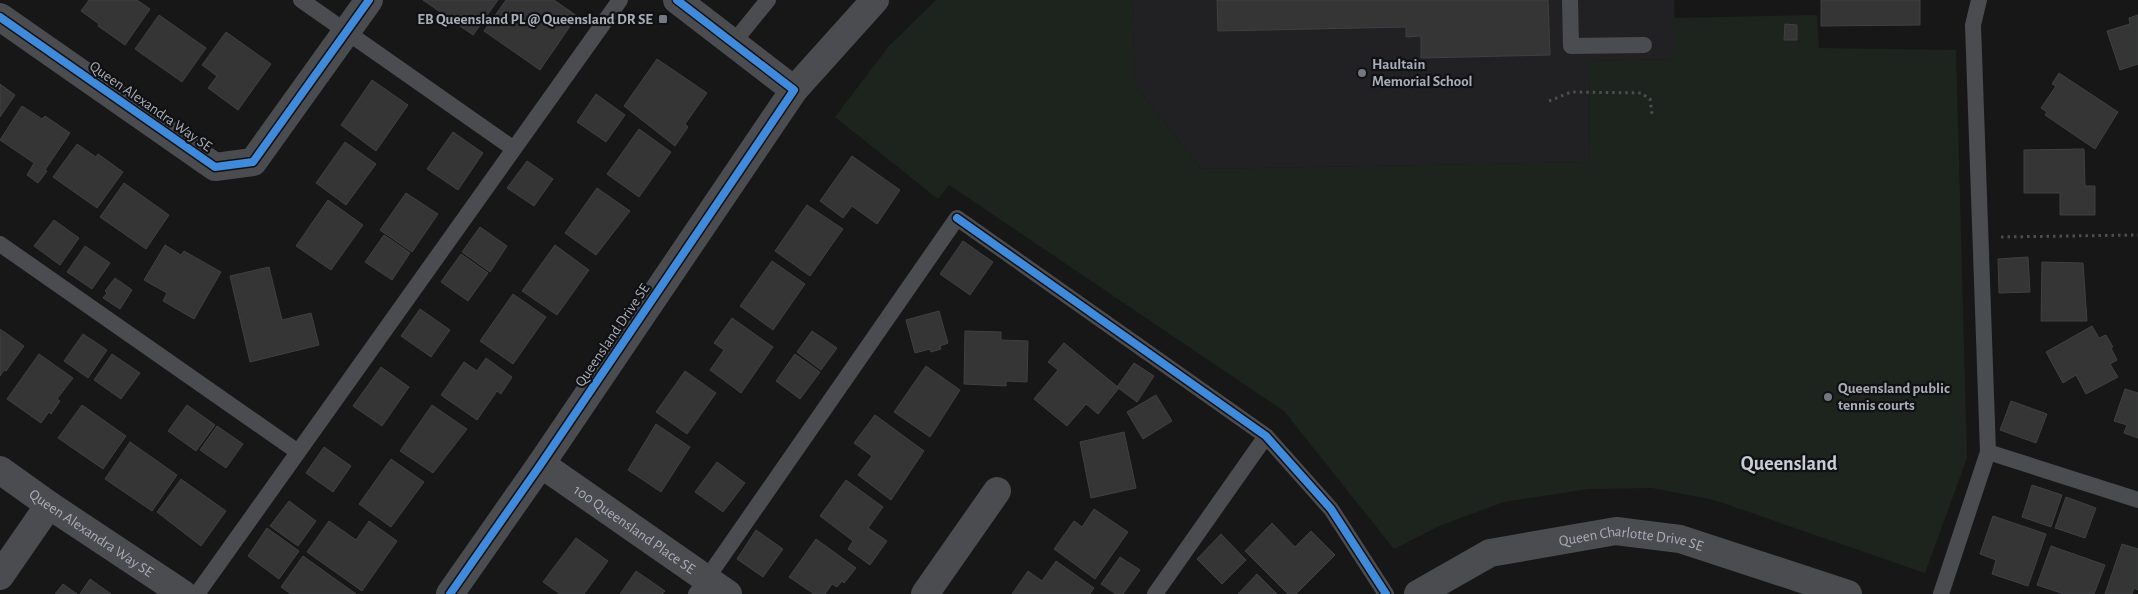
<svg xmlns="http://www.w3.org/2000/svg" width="2138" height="594" viewBox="0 0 2138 594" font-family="'Alegreya Sans',sans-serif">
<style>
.built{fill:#212123}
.green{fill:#1d241e}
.building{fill:#353536;stroke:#3f4043}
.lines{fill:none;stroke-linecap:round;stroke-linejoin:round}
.path{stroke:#4d4e52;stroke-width:3;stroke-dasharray:2.5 4;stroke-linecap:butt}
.service{stroke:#4b4c50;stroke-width:16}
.minor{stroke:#4b4c50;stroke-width:28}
.tertiary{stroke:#4b4c50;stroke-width:28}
.cycleway-casing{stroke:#111113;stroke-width:11}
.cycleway{stroke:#408adc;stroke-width:8}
.poi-dot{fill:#757880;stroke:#111113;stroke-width:2}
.labels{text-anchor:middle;stroke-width:4.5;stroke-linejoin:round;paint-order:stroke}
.poi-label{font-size:15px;font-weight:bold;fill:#a8adb8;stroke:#111113;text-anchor:start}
.street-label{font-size:15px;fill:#a8adb8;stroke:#111113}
.district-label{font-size:20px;font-weight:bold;fill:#c9ccd4;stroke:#111113}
</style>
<rect width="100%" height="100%" fill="#171717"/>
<path class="built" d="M1132,0H1674L1676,59L1589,61L1590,162L1201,169L1135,85Z"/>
<path class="green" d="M936,0H1132L1135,85L1201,169L1590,162L1589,61L1675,59L1674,18L1817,15L1819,48L1956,50L1967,458L1925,573L1714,500L1652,488L1588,489L1504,502L1439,526L1394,549L1284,411L949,185L938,199L835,117L889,46Z"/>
<path class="building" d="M89,0H137L150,9L125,45L98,26L99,24L81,11Z
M423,0H498L473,35Z
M506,0H554L577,16L540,70L484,31Z
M1217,0H1548L1550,55L1421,58V36L1406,37V27L1218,31Z
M1821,0H1920V25L1821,26Z
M159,15L206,48L182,82L135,49Z
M2138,15V64L2120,70L2107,31L2130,24L2129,18Z
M1785,24L1797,25V40H1784Z
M226,32L271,64L238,110L208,88L217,76L202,65Z
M657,59L707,93L685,124L688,127L675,146L624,106Z
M2059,73L2118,112L2095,149L2045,115L2047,112L2041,108L2056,86L2052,84Z
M372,80L408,105L376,151L341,125Z
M0,84L15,95L0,117Z
M596,94L625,115L606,142L577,122Z
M22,106L42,119L45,116L70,133L45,170L47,171L38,183L27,175L34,163L0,140Z
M639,129L671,152L639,197L607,174Z
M453,132L483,153L458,190L427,169Z
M345,142L376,164L346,205L316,183Z
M77,144L96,157L98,154L123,172L97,208L53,177Z
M2084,149L2085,186H2095V215H2060V193H2024V150Z
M852,156L900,190L877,224L852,206L843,218L820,201Z
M527,161L553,179L534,206L507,188Z
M124,183L169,215L146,249L100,217Z
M597,188L630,211L596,255L565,233Z
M406,193L438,214L412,252L380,230Z
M328,200L363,225L331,270L296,246Z
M807,205L843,229L810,276L775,251Z
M54,220L79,238L60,265L34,246Z
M480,227L507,246L490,272L462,252Z
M384,235L410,253L392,280L365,262Z
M963,241L993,262L970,295L940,274Z
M165,245L181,255L184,251L221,272L194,319L163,301L167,293L144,280Z
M555,245L589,270L557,315L522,291Z
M85,246L110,263L92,289L67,272Z
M461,254L488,273L468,301L441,282Z
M2028,257L2030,292L1999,293L1998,259Z
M772,261L805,284L773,330L740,306Z
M2042,262L2083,263L2087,321H2041Z
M269,267L282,320L311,313L319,345L250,362L230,276Z
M115,278L132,290L120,309L103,298L107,293L105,291Z
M513,294L546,317L513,364L480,341Z
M420,309L450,330L431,357L401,336Z
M939,311L948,343L940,346L941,349L931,352L930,349L915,353L906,320Z
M732,318L773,347L741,393L710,370L724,350L714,343Z
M2092,326L2099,338L2106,335L2113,347L2111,348L2117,360L2110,364L2118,377L2086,394L2076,375L2063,383L2046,352Z
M0,329L24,346L6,371L4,370L0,376Z
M812,331L837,348L821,370L797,352Z
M965,331L1001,332V340L1028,341L1027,382L1006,381V386L964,384Z
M83,334L107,350L88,378L64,361Z
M1064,343L1119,388L1098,414L1086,404L1067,426L1034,399L1058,370L1048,362Z
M39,354L73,378L57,399L60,401L51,414L49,412L41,423L7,399Z
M112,354L140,373L121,399L94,380Z
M795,354L820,372L800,399L776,381Z
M486,358L512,377L501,394L497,391L477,420L441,395L464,362L477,371Z
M1134,363L1154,376L1137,402L1117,387Z
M926,366L960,390L930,437L894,412Z
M381,367L409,387L382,426L353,406Z
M685,371L716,393L687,434L656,412Z
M2125,389L2138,393V438L2124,433L2127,425L2114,421Z
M1156,395L1172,421L1143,439L1127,412Z
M2011,401L2047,414L2036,443L2000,430Z
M82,405L126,436L103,469L58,438Z
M187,405L215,425L196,451L168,431Z
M432,405L467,429L433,473L400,451Z
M875,415L924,451L891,500L858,475L872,456L854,443Z
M656,424L690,447L661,492L628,470Z
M217,426L243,444L226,468L200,450Z
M1124,432L1136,488L1091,498L1080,442Z
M130,442L177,475L152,511L105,479Z
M324,447L351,466L333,492L306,473Z
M391,459L424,482L391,527L359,504Z
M717,462L745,483L723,512L695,492Z
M181,479L226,511L201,546L157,512Z
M846,480L883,507L868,528L887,541L870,565L848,549L853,541L820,516Z
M2032,485L2062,495L2051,527L2022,517Z
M2066,497L2096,508L2085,538L2055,528Z
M289,501L316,521L298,546L270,526Z
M1094,509L1128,532L1095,579L1054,549L1074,521L1082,527Z
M1993,516L2046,534L2028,586L1992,574L1996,560L1980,554Z
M329,521L356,540L369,521L397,541L362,591L307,552Z
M1272,523L1295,547L1311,531L1335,555L1296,594H1288L1245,551Z
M267,528L299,551L279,579L248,556Z
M756,530L783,549L763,577L737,559Z
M1221,534L1246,560L1222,584L1197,559Z
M576,538L608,561L584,594H560L543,582Z
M816,539L856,568L844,583L842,581L837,587L832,584L825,594H814L789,577Z
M2122,544L2138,549V590L2134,588L2132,594H2105Z
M2051,546L2105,565L2094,594H2064L2037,585Z
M303,556L356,594H291L281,587Z
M1120,557L1140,570L1123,594H1116L1101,584Z
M1056,561L1094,588L1090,594H1012L1028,571L1042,581Z
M636,571L665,591L662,594H620Z
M1257,574L1277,594H1238Z
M90,579L111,594H80Z
M63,584L77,594H55Z"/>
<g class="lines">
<path class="path" d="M1549,101L1571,92L1641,93L1650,99L1652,114
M2001,237L2138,235"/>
<path class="service" d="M301,0L514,149
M1570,0L1571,46L1644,45
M733,43L768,0
M0,244L298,452
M1988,452L2138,500
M197,594L620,0
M696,594L957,218L1266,436L1331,509L1386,594
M1155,594L1266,436
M1941,594L1988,452L1973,25L1979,0"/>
<g class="minor">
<path d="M677,0L794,90"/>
<path d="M0,17L215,167L253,162L369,0"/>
<path id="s1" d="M541,464L728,594"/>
<path id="s2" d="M0,470L49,505L183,594"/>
<path d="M0,576L49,505"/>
<path d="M925,594L997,491"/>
<path id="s3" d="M1418,594L1490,553L1616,531L1680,539L1848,594"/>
</g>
<path class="tertiary" d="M450,594L541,464L794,90L875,0"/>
<g class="cycleway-casing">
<path id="cycleway" d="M0,17L215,167L253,162L369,0
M957,218L1266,436L1331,509L1386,594
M450,594L541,464L794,90L677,0"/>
</g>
<use href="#cycleway" class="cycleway"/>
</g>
<g class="poi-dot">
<rect x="658" y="14" width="10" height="10" rx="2.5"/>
<circle cx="1362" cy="73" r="5"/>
<circle cx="1828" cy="397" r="5"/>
</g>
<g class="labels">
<g class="poi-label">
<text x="653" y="24" text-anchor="end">EB Queensland PL @ Queensland DR SE</text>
<text x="1372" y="69">Haultain<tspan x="1372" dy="17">Memorial School</tspan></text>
<text x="1838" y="393">Queensland public<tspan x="1838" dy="17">tennis courts</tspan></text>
</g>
<g class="street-label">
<text transform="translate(151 106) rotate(35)" y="5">Queen Alexandra Way SE</text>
<text transform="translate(612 335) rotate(-56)" y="5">Queensland Drive SE</text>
<text dy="5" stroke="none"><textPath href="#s1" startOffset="114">100 Queensland Place SE</textPath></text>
<text dy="5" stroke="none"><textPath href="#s2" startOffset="111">Queen Alexandra Way SE</textPath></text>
<text dy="5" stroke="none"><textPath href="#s3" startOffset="226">Queen Charlotte Drive SE</textPath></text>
</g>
<g class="district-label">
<text x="1789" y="470">Queensland</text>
</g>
</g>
</svg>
